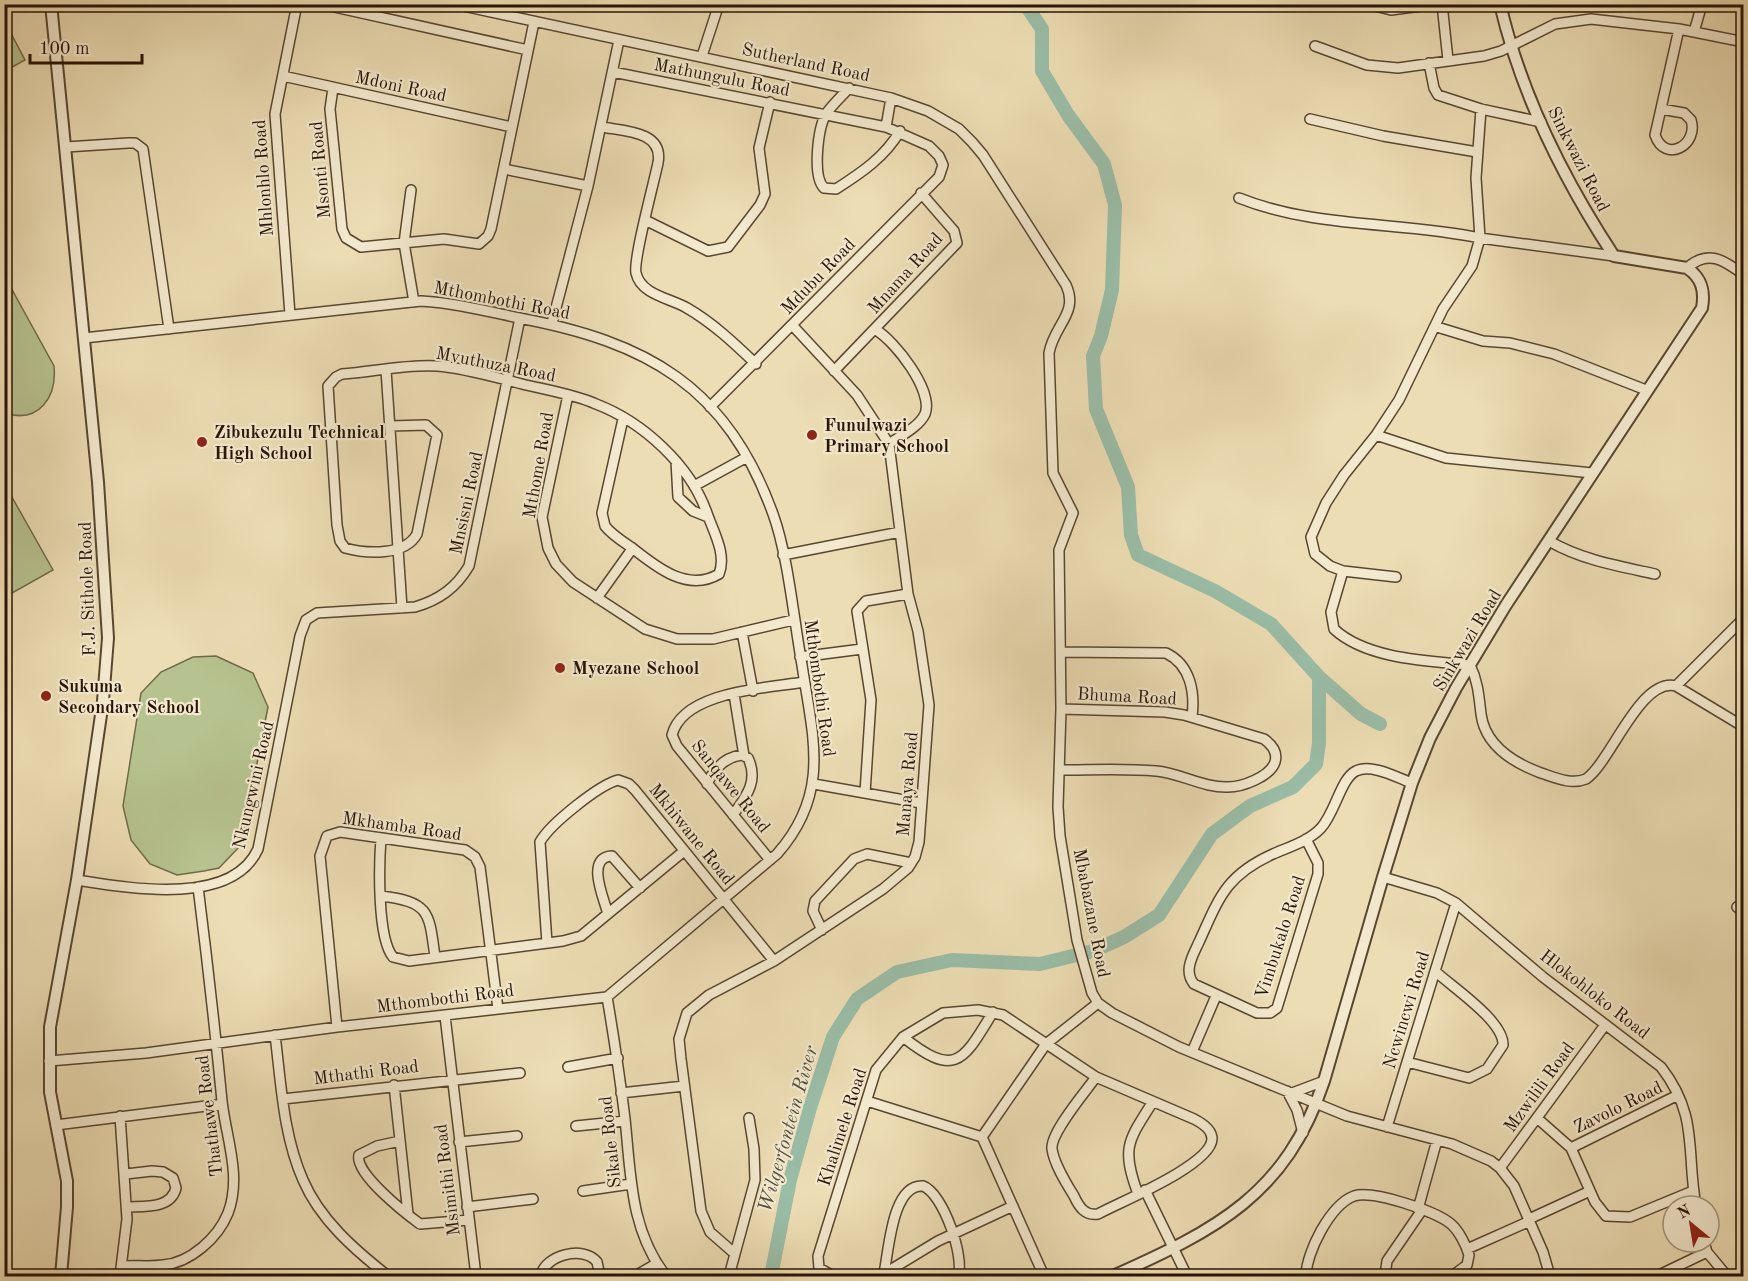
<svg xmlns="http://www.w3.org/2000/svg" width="1748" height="1281" viewBox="0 0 1748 1281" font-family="'Old Standard TT',serif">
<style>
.green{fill:#b6c28f;stroke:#6f6a4a;stroke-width:1.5}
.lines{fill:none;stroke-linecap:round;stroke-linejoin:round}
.river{stroke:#9abda7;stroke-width:14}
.minor-casing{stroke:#594631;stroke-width:12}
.tertiary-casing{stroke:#594631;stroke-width:14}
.minor{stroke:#f3e9ce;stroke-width:9}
.tertiary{stroke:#f3e9ce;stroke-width:10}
.poi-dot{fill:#8f2418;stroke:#f3e9ce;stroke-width:2}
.labels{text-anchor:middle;stroke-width:4.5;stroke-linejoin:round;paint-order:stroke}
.street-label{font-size:18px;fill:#281305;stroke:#f3e9ce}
.poi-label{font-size:18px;font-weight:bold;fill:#281305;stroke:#f3e9ce;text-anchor:start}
.water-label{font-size:20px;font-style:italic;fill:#504e3e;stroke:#f3e9ce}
</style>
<rect width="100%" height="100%" fill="#edddb4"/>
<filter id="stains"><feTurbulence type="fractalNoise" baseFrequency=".00333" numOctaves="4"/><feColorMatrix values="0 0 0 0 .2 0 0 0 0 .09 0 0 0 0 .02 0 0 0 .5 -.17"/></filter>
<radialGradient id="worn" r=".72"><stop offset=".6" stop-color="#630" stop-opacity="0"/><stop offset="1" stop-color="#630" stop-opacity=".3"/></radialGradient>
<path class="green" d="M5,22L25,60L5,71H4Z
M4,275L54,366C57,397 39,424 5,413Z
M4,483L53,570L5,597H4Z
M216,656L253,673L268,707L241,845L219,868L204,871L177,875L150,864L131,840L123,806L141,693L161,672L193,657Z"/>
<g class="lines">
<path class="river" d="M1319,677L1361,714L1380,724
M771,1276L790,1180L810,1108L833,1037L857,999L897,972L952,960L1040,964L1093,951L1124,937L1159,915L1212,834L1250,806L1293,787L1316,764L1319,743V677L1271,624L1215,591L1138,555L1131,535L1128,487L1096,409L1093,356L1101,336L1112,290L1115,205L1104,164L1068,115L1042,71V29L1025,4"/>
<g class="minor-casing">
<path id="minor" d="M321,4L528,50
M454,4L891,98L928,111L959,129L972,142L983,155L1066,285C1079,313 1054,325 1049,353L1053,473L1073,513L1059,550L1061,709L1058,807L1060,836L1077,940L1092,993L1098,1003L1112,1013L1179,1047L1347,1116L1452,1144L1491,1161L1500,1168L1514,1186L1543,1252L1550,1276
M1367,4L1391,10L1436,4
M1442,4L1448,60
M1694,32L1702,4
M1315,46L1367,65L1398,68L1484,56L1501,51L1555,24L1591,19L1679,29L1744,42
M702,56L719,4
M1429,63L1434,88L1438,95L1481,109L1541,122
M613,72L886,127L929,146L939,156L943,165L939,177L710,407
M283,76L512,127
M333,88L330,109L342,229L346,238L361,247L444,239L479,244L488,236L491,229L534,22
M849,88C842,96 832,105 826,114C818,128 812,176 824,188L836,189C861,173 885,157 900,131
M1661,109L1684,113L1691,120C1699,145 1665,164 1655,135L1679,29
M1310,119L1383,136L1477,152
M602,127C624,131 664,131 658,163C654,182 633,260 636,273C641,295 670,298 687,308C713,323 735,344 756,364
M886,127L891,98
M66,147L128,143H135L143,149L169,329
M504,169L588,186
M411,190L404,243L414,302
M1239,198C1317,229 1400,221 1480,238L1476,178L1481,109
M647,221L708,251L728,247L760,205L765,194L759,148L770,102
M1687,268C1708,249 1724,260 1744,275
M290,315L275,114L297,4
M552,323L588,186L619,40
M1437,327L1483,341L1510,343L1554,354L1646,390
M876,330C895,341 934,391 925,414C919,427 900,436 889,444
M386,370L402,608
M834,371L957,243L954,231L921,193
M568,395L542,517L548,548L556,564L573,582L645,629L677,639H713L793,620
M390,426L426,425L437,435L417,534C405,556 367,554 345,548L340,541L337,525L328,386L336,377L342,374C372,372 406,364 437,366C465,368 494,377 522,384C546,390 573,394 596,404C643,422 690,465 707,513C713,531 727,554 719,574C687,593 655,566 631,547C622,541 612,535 605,526L602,513L623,419
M1376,435L1446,458L1592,473
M676,461L678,497L693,511L708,517
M694,486L747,457
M1549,541C1582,560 1618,566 1655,574
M783,555L900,532
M1343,571L1331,612L1334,629C1366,659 1428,661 1470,665C1478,681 1479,697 1481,714C1485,745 1514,763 1541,773C1556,778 1571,785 1586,779C1611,762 1640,677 1676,686L1744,727
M1396,577L1343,571L1330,566L1315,554L1311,537L1326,503L1344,475L1376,435L1399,400L1443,309L1472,266L1480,238L1614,256
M597,598L632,549
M742,632L753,691
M1061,652L1166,653C1191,665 1195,693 1192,717
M800,657L862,649
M1676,686L1744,618
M734,694L744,756
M1059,770C1091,770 1125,768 1156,771C1180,773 1204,788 1228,787C1242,787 1270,777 1275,762C1278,752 1271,744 1264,739L1184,715L1165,712L1061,709
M707,784C714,769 724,757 742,755L748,758C759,781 746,797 733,815
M814,784L921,803
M865,793L871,700L857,611L866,601L908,594
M381,838C379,864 377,938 393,957L409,961L563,941L581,936L684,851
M1306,839L1318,863V874L1277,1008L1270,1013H1257L1194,984C1183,971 1193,955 1199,942C1219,898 1226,875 1273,854C1289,847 1309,841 1321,828C1335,813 1341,778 1356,771C1371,763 1398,778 1412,783
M770,860L677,746L672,735C683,691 768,688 804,682
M1383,877L1437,893L1456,903L1543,977L1661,1067C1699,1116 1686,1151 1696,1206
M77,880C128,888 232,907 258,849L300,636L306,620L317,613L415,607C439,600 456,588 469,566L520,318
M381,896C430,902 429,912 435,957
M1737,907L1744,912
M608,914C604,899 585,857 612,856L640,888
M822,930L813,911L815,901L854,859L867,854L911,863
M547,943L540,842C550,824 599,785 618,780L629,784L635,790L774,961
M607,997C614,1038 620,1078 625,1119C631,1175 630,1230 666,1276
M445,1016L476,1276
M337,1027L320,856L327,836L340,832L465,850L475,857L480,867L498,1009
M275,1035C281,1082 283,1135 303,1180C320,1220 355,1250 388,1276
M903,1037C956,1079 963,1061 993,1012
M1192,1052L1216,996
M49,1061L146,1053L337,1027L607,997L777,854C831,793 813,738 802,665C794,621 788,555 773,514C727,386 647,342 519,318C486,311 455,303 421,301L84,338
M1407,1062L1469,1078L1487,1069L1503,1045C1504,1021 1452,987 1435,971
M568,1067L618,1058
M394,1085L408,1214
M1287,1091L1297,1110L1303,1133
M621,1093L684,1086
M1292,1093L1324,1081
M283,1099L520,1073
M867,1101L982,1137
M120,1116L127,1219L120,1276
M1537,1118L1571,1148L1595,1202L1606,1216L1630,1217L1693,1191
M56,1125L222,1104
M576,1126L625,1121
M1387,1127L1456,903
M982,1137L1046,1044L1098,1003
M982,1137L1044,1276
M400,1141L377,1146L359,1155C354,1173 405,1213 420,1224L469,1220
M459,1142L517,1136
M1571,1148L1678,1095
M1500,1168L1605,1025
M126,1174L152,1171L163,1172L173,1178L176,1188C171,1209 145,1206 127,1207
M1145,1190L1187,1276
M583,1191L631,1184
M1138,1194C1121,1148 1128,1141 1152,1103
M467,1207L533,1199
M1418,1209L1437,1140
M1529,1219L1590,1191
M1704,1242L1707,1252L1727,1276
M1467,1249L1530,1221
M734,1253L710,1232L701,1211L681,1059L679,1039L687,1013L709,995L774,961L883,889L908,868L915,857L919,842L929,705L918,631L908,594L889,444L857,395L793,326
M122,1266C135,1265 150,1267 163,1265C190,1263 218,1238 228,1213C242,1176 226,1138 222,1101C215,1029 207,958 198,887
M884,1273C889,1250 892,1184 923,1186C943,1193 965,1257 958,1276
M882,1275L938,1241L1013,1206
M541,1276C544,1255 584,1245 597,1262L600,1276
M635,1276L656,1264
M729,1276L755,1180L754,1149L749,1118
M833,1276L819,1268L818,1256L876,1070L903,1037L943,1013L978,1010L1003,1015L1096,1077L1194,1119C1202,1123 1212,1129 1212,1139C1211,1165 1120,1202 1098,1214C1085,1216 1079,1207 1074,1196C1066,1183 1054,1164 1052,1149C1050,1133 1086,1091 1096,1077
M1306,1276C1306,1253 1330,1205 1354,1196C1373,1190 1436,1211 1451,1224C1459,1231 1466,1245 1469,1255L1467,1265L1452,1276
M1385,1276L1387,1261L1422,1210
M1657,1276L1707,1252"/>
</g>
<g class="tertiary-casing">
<path id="tertiary" d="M51,4L98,482L108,638L103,701L77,880L50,1027V1092L67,1181V1207L61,1276
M1113,1276C1216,1230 1286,1195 1324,1081L1383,877L1412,783L1430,738L1456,688L1506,605L1702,308C1705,291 1702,278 1687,268L1614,256C1564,180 1521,94 1500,4"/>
</g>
<use href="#minor" class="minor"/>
<use href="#tertiary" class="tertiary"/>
</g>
<g class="poi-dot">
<circle cx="812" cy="435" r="6"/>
<circle cx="202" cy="442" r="6"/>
<circle cx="560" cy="668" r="6"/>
<circle cx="46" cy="696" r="6"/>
</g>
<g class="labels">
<g class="street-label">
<text transform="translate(806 62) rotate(12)" y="6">Sutherland Road</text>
<text transform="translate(722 77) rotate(11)" y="6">Mathungulu Road</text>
<text transform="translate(401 86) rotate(12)" y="6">Mdoni Road</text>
<text transform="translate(1579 159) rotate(63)" y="6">Sinkwazi Road</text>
<text transform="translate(320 170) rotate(-95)" y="6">Msonti Road</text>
<text transform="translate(263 178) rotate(-94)" y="6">Mhlonhlo Road</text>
<text transform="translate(905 273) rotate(-48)" y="6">Mnama Road</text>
<text transform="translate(818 276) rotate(-46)" y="6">Mdubu Road</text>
<text transform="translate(502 300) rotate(11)" y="6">Mthombothi Road</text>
<text transform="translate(496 364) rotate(11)" y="6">Mvuthuza Road</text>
<text transform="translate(538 465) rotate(-80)" y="6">Mthome Road</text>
<text transform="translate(466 503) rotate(-78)" y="6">Mnsisni Road</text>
<text transform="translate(87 589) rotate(-92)" y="6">F.J. Sithole Road</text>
<text transform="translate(1467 640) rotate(-59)" y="6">Sinkwazi Road</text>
<text transform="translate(820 688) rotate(82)" y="6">Mthombothi Road</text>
<text transform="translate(1127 696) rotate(3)" y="6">Bhuma Road</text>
<text transform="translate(907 784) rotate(-85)" y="6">Manaya Road</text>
<text transform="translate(253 785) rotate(-77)" y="6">Nkungwini Road</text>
<text transform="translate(731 786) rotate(51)" y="6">Sanqawe Road</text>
<text transform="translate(402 826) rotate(8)" y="6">Mkhamba Road</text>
<text transform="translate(692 834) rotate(51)" y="6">Mkhiwane Road</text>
<text transform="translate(1092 913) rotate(79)" y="6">Mbabazane Road</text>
<text transform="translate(1280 937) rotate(-72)" y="6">Vimbukalo Road</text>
<text transform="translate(1595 994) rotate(38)" y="6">Hlokohloko Road</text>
<text transform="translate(445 998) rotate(-7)" y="6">Mthombothi Road</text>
<text transform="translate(1406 1010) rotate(-73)" y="6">Ncwincwi Road</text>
<text transform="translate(366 1072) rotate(-7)" y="6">Mthathi Road</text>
<text transform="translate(1539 1087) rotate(-54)" y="6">Mzwilili Road</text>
<text transform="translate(1618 1107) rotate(-26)" y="6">Zavolo Road</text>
<text transform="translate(209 1116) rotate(-97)" y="6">Thathawe Road</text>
<text transform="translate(842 1127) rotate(-72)" y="6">Khalimele Road</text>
<text transform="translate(610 1142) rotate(-96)" y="6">Sikale Road</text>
<text transform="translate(447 1180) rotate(-97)" y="6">Msimithi Road</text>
</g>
<g class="poi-label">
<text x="824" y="431">Funulwazi<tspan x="824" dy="21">Primary School</tspan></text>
<text x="214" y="438">Zibukezulu Technical<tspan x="214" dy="21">High School</tspan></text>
<text x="572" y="674">Myezane School</text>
<text x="58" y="692">Sukuma<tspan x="58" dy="21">Secondary School</tspan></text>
</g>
<g class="water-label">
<text transform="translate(787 1129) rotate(-74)" y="7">Wilgerfontein River</text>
</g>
</g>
<rect width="1748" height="1281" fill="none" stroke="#edddb4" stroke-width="24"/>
<rect x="6" y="6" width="1736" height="1269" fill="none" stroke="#281305" stroke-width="3"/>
<rect x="12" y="12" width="1724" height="1257" fill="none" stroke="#281305" stroke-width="1.5"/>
<g transform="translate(1691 1224) rotate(330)"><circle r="28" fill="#f3e9ce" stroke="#a2937e" stroke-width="1.5"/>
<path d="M0-4.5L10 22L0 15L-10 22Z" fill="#8f2418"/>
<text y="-9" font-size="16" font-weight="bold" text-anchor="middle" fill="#281305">N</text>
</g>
<path d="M30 54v9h112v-9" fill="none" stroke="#281305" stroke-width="3"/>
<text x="39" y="54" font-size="18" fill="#281305" stroke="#f3e9ce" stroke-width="4.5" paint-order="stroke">100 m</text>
<rect width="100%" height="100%" filter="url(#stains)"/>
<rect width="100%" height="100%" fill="url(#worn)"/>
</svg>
